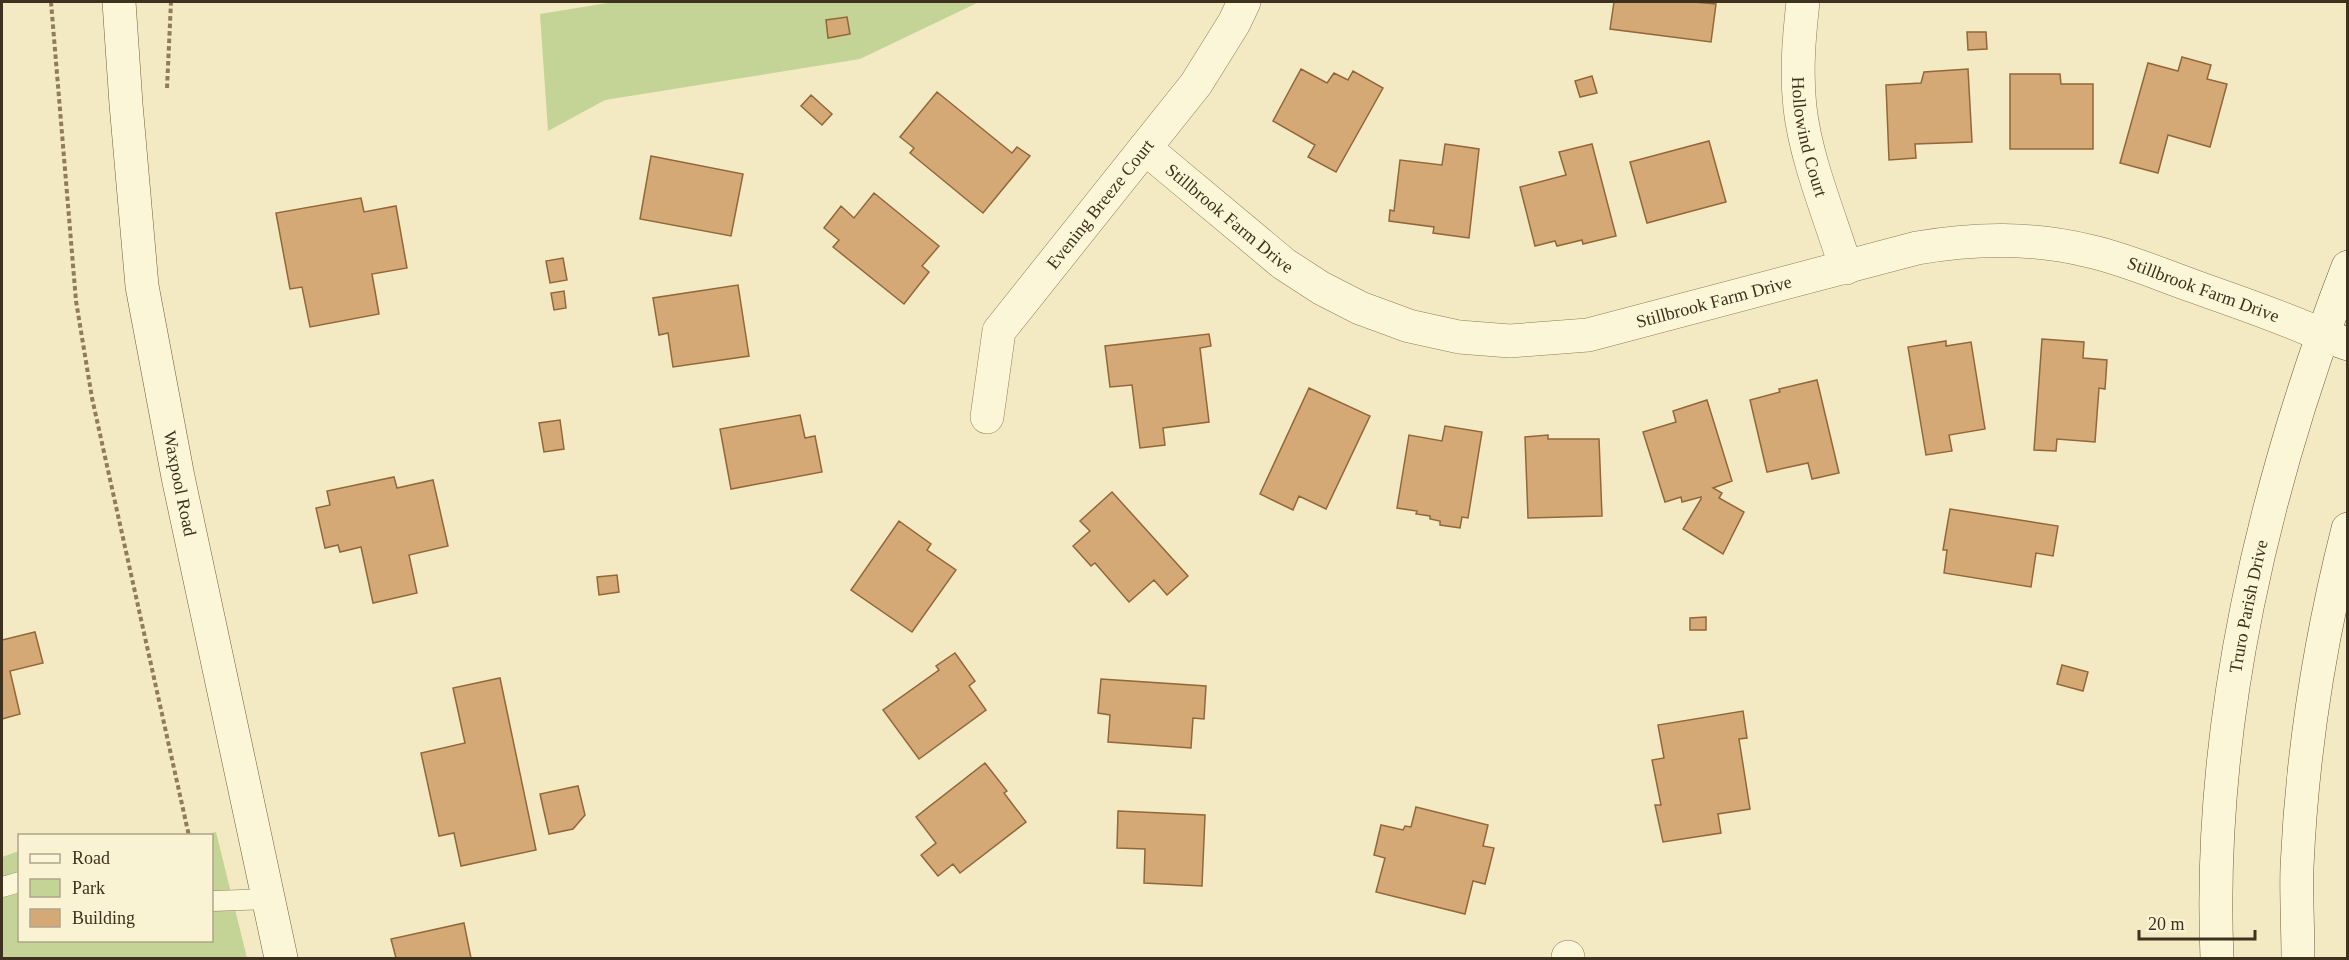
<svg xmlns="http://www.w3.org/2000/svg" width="2349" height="960" viewBox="0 0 2349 960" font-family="'Times New Roman',serif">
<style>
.green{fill:#c4d396}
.building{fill:#d5a975;stroke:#92673a;stroke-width:1.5}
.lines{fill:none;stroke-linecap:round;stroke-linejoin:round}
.lane-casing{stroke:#907c57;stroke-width:21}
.street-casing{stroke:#907c57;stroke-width:34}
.secondary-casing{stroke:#725d3a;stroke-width:34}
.path{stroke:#907c57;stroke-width:4;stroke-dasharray:4.5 3;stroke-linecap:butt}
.lane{stroke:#fcf6d8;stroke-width:20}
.street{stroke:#fcf6d8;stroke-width:33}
.secondary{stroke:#fcf6d8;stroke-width:33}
.labels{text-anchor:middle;stroke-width:6;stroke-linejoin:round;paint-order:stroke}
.street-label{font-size:18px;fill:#3e311d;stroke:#f9f3d4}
</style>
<rect width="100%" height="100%" fill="#f3eac3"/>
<path class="green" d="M614,2H979L860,59L605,100L548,131L540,14Z
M216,832L247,958H2V857L19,851L20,940H212V836L205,835Z"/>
<path class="building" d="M1614,2H1694L1716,4L1711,42L1610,29Z
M847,17L850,34L828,38L826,20Z
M1967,32H1986L1987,49L1968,50Z
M2182,57L2211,65L2207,79L2227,84L2210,147L2168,135L2158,173L2120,163L2148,63L2178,71Z
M1301,69L1327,83L1334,73L1348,80L1353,71L1383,88L1336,172L1308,157L1315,145L1273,121Z
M1968,69L1972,142L1915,144L1916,158L1889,160L1886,85L1921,83L1924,72Z
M2010,74H2060L2061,84H2093V149H2010Z
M1592,76L1597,93L1580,97L1575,81Z
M937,92L1012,153L1017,147L1030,156L983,213L910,153L914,148L900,137Z
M811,95L832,114L822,125L801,106Z
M1709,141L1726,202L1647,223L1630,162Z
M1445,144L1479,149L1469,238L1433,233L1434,227L1389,221L1390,210L1394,211L1400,160L1442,165Z
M1592,144L1616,236L1583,244L1582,240L1557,246L1555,241L1535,246L1520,187L1566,175L1559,152Z
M651,156L743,174L731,236L640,219Z
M874,193L939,246L922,266L929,272L904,304L833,247L839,240L824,228L841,206L854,218Z
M361,198L364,212L396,206L407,268L372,274L379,314L310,327L302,287L290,289L276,213Z
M563,258L567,280L550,283L546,261Z
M738,285L749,356L673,367L668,333L659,335L653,298Z
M564,291L566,308L554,310L551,293Z
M1209,334L1211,346L1200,348L1209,422L1163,428L1165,445L1140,448L1132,385L1110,387L1105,346Z
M2042,339L2084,342L2083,358L2107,360L2105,389L2099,388L2095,442L2057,439L2056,451L2034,450Z
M1946,341V346L1971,342L1985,429L1949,435L1952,451L1926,455L1908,347Z
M1817,380L1839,473L1812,479L1808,463L1767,472L1750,400L1780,392L1779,389Z
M1309,388L1370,416L1326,509L1299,496L1293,510L1260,494Z
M1707,400L1732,481L1713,488L1722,493L1719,498L1744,512L1723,554L1683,529L1701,499V497L1682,502L1681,497L1665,502L1643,432L1676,422L1673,411Z
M800,415L805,438L815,436L822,472L731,489L720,429Z
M560,420L564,449L544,452L539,423Z
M1445,426L1482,432L1468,518L1462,517L1460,528L1440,525V521L1430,519V516L1416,514L1417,511L1397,508L1409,435L1442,441Z
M1548,435V439H1599L1602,516L1528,518L1525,437Z
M394,477L397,488L433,480L448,546L409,555L417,593L373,603L361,547L340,552L338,545L325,548L316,508L330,505L327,491Z
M1112,492L1188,576L1167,595L1154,580L1129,602L1095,563L1091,566L1073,546L1090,531L1080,521Z
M1950,509L2058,526L2053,556L2036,553L2031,587L1944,573L1947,550H1943Z
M899,521L931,544L927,550L956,570L912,632L851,590Z
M617,575L619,592L599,595L597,577Z
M1706,617V630H1690V618Z
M35,632L43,663L10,671L20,714L2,719V640Z
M955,653L975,681L969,686L986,710L919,759L883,710L939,670L936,666Z
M2062,665L2088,672L2083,691L2057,684Z
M500,678L536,850L461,866L454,833L439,836L421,753L465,743L453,688Z
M1101,679L1206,686L1204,719L1193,718L1191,748L1108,742L1110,715L1098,713Z
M1743,711L1747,738L1739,739L1750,809L1718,814L1721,833L1663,842L1655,805H1661L1652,760L1664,758L1658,725Z
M985,763L1007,791L1004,793L1026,822L960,873L953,864L938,876L921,855L936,843L916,817Z
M578,786L585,815L573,829L549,834L540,794Z
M1416,807L1488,825L1483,846L1494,848L1485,884L1473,881L1465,914L1376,892L1385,858L1374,855L1381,825L1403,830L1405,826L1411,827Z
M1118,811L1205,815L1202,886L1144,883L1145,849L1117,848Z
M464,923L471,958H396L391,939Z"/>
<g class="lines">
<g class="lane-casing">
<path id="lane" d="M2,887L20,882
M212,901L268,899"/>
</g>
<g class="street-casing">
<g id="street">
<path id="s1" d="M1803,2C1799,37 1796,72 1800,108C1806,160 1830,217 1846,268"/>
<path id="s2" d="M1145,148L1284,264L1321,288L1360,308L1409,326L1459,337L1510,341L1588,335L1917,248C1976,238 2031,237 2089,251C2125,259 2159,274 2193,286C2237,302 2280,316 2322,335"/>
<path id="s3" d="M987,417L999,331L1196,84L1234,23L1244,2"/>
<path d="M1568,958V957"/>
</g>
</g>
<g class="secondary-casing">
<g id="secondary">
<path id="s4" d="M119,2L126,104L142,286L178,477L281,958"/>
<path d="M2322,335L2348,344"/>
<path id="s5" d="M2217,958C2207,725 2264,484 2348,267"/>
<path d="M2298,958C2298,928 2296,897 2297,867C2302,754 2320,639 2348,529"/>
</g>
</g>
<path class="path" d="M51,2L76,301L92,398L189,836
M167,88L171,2
M2348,835V954"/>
<use href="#lane" class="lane"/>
<use href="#street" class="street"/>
<use href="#secondary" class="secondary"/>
</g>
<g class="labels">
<g class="street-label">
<text dy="6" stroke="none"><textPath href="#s1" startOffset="136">Hollowind Court</textPath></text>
<text dy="6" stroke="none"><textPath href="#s3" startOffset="249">Evening Breeze Court</textPath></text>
<text dy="6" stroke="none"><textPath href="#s2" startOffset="110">Stillbrook Farm Drive</textPath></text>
<text dy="6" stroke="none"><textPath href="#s2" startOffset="1136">Stillbrook Farm Drive</textPath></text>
<text dy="6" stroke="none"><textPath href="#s2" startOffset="632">Stillbrook Farm Drive</textPath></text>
<text dy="6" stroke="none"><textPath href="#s4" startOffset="486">Waxpool Road</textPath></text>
<text dy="6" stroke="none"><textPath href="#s5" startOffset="354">Truro Parish Drive</textPath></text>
</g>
</g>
<rect width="2349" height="960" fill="none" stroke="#3e311d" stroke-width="6"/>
<rect x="18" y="834" width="195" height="108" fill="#f9f3d4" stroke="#aea58b" stroke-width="1.5"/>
<rect x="30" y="854" width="30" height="9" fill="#fcf6d8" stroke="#aea58b" stroke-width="1.5"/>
<text x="72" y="864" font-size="18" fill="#3e311d">Road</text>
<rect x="30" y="879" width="30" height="18" fill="#c4d396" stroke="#aea58b" stroke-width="1.5"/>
<text x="72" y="894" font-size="18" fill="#3e311d">Park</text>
<rect x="30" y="909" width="30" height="18" fill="#d5a975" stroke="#aea58b" stroke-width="1.5"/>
<text x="72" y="924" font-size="18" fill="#3e311d">Building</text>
<path d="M2139 930v9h116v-9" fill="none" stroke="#3e311d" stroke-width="3"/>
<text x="2148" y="930" font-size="18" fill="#3e311d" stroke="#f9f3d4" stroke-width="4.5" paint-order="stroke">20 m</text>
</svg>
